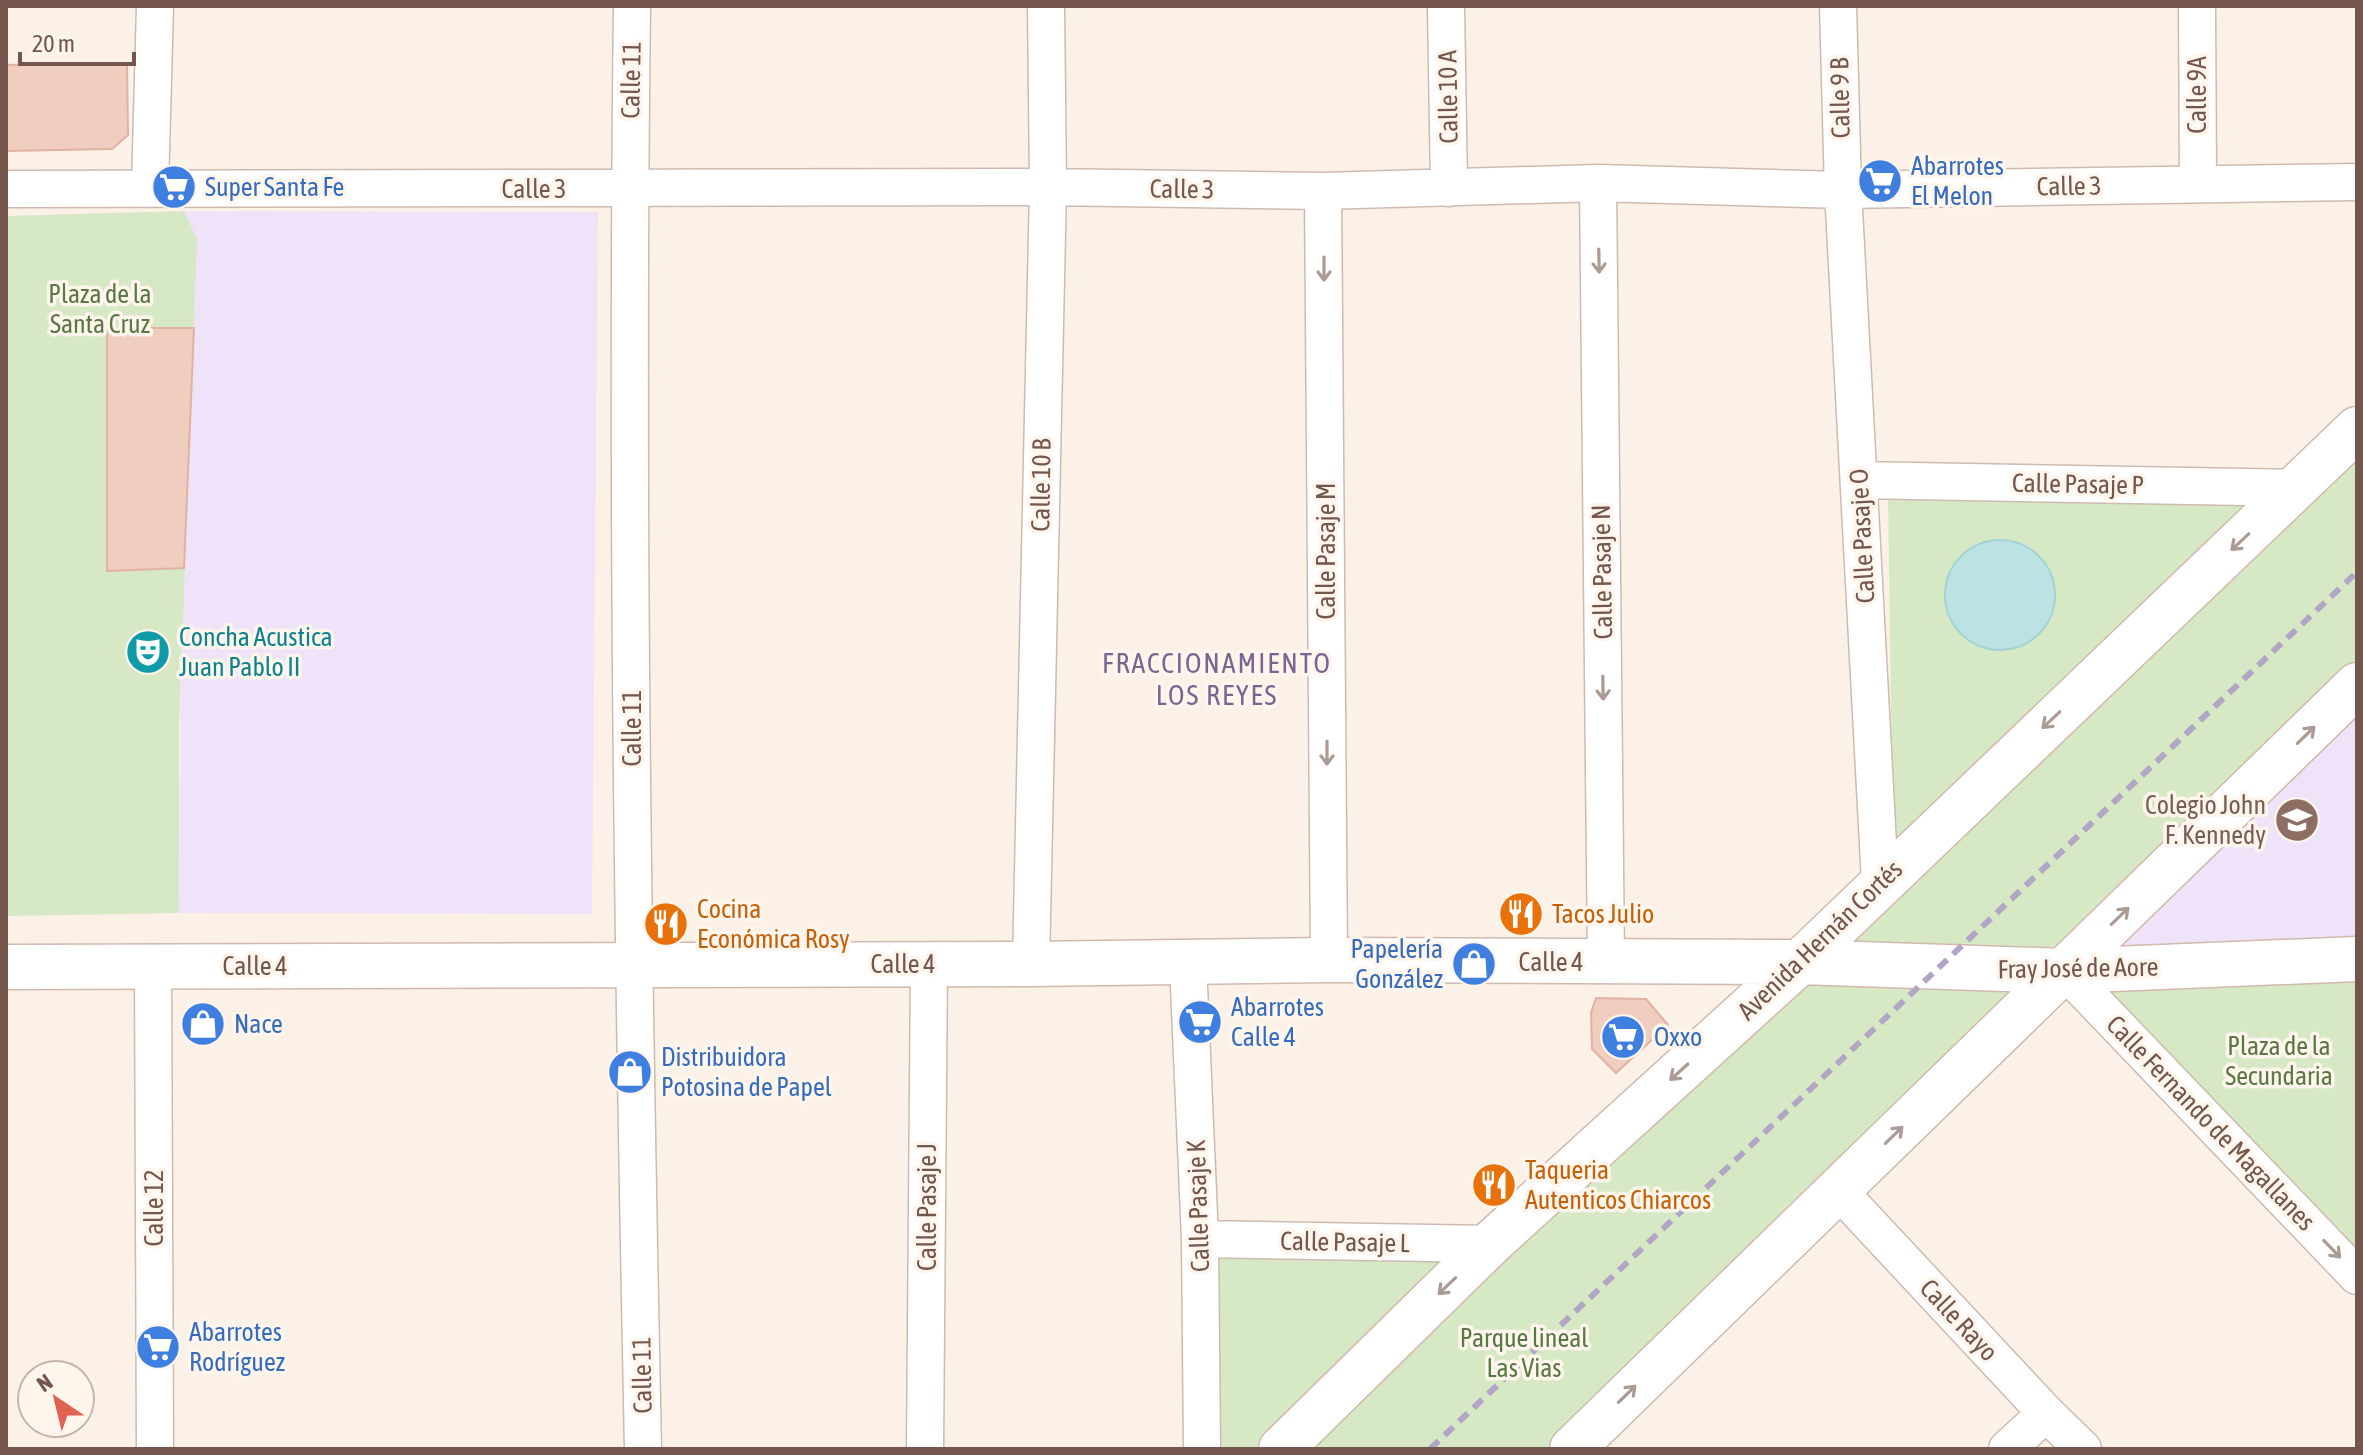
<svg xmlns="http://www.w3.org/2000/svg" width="2363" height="1455" viewBox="0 0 2363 1455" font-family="'Asap Condensed',sans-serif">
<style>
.education{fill:#eee3f8}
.green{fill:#d7e8c5}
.water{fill:#bce2e4;stroke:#a2d3d5;stroke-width:2}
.building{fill:#efcdbf;stroke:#e1b2a1;stroke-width:2}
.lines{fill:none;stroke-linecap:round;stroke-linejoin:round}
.street-casing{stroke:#cfbab0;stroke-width:39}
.secondary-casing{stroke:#d1b9ad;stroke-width:47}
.street{stroke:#fff;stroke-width:36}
.secondary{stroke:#fff;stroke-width:44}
.rail{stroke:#b3a5c5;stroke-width:6;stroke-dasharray:12 8;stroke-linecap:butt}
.oneway{stroke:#ac9a94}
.labels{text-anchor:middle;stroke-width:7;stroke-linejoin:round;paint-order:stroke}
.street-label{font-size:26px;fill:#74564c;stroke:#fef5ed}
.shop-label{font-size:26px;fill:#366cbe;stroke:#fef5ed;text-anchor:start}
.park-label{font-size:26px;fill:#5a7844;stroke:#fef5ed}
.culture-label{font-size:26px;fill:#0d838f;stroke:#fef5ed;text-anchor:start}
.education-label{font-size:26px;fill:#785e54;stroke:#fef5ed;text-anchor:end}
.food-label{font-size:26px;fill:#c56008;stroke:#fef5ed;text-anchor:start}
.neighbourhood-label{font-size:28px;letter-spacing:2px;fill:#7c6490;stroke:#fef5ed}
</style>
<rect width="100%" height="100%" fill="#fbf1e6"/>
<path class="education" d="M184,211L598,212L592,914L179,913Z
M2357,703V938L2107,946Z"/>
<path class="green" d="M184,211L197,239L179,727V913L6,916V216Z
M2357,446V674L2068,948L1839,942Z
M1888,495L2263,500L1893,852Z
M2357,980V1255L2105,990Z
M1798,984L2021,993L1549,1449H1300Z
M1214,1251L1456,1258L1261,1449H1216Z"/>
<path class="water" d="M1945 595a55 55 0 1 1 110 0a55 55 0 1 1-110 0Z"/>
<path class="building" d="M127,63L128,135L112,149L6,151V65Z
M107,328H194L184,568L107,571Z
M1596,998L1646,999L1668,1025L1616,1073L1592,1049L1591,1013Z"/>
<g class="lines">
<g class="street-casing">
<path id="street" d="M632,6C626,487 633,968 643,1449
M1446,6L1449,188
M1838,6L1843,190L1880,882
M2197,6L2198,183
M1598,183L1606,962
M150,187L155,6
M6,189L1048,187L1323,191L1598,183L1843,190L2357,182
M1323,191L1329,960
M1859,480L2297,488
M1188,963L1200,1239L1202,1449
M1031,964L1048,187L1046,6
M153,966L155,1449
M2065,971L2357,1276
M1837,1189L2046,1413L2083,1449
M1200,1239L1490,1244
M925,1449L929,964
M2007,1449L2046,1413"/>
</g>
<g class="secondary-casing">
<path id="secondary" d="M6,967L1031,964L1329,960L1800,962L2065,971L2357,959
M1281,1449L1490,1244L1800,962L2357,429
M1572,1449L2357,685"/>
</g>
<use href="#street" class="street"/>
<use href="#secondary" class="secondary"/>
<path class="rail" d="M1430,1449L2357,572"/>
</g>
<defs><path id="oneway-shaft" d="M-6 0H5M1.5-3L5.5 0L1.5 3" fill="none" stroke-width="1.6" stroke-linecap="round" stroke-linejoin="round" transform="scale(2)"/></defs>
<g class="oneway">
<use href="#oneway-shaft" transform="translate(1599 261) rotate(89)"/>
<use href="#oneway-shaft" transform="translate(1324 269) rotate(90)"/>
<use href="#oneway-shaft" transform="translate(2240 542) rotate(137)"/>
<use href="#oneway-shaft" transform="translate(1603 688) rotate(89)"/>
<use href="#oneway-shaft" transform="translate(2051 720) rotate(137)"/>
<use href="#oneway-shaft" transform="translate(2306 735) rotate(-44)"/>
<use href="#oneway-shaft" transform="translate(1327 753) rotate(90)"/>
<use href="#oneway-shaft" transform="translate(2120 916) rotate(-44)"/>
<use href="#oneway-shaft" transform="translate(1679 1072) rotate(138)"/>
<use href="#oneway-shaft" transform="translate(1894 1135) rotate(-44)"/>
<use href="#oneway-shaft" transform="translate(2332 1249) rotate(46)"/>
<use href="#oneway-shaft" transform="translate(1447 1286) rotate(136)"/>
<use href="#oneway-shaft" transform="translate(1627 1394) rotate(-44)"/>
</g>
<defs>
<g id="supermarket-disc" transform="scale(2.3)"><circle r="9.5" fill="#3f7fe0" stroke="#fef5ed"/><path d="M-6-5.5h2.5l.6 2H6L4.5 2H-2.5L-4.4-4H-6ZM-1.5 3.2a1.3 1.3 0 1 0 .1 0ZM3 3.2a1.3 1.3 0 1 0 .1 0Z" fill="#fff"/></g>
<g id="theatre-disc" transform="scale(2.3)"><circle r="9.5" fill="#0f9aa8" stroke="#fef5ed"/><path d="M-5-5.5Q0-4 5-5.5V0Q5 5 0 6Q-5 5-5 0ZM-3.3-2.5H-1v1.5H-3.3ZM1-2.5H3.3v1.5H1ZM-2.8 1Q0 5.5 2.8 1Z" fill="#fff"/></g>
<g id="school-disc" transform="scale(2.3)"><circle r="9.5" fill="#8d6e63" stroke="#fef5ed"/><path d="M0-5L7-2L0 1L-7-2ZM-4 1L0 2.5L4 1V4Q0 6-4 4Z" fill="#fff"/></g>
<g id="restaurant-disc" transform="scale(2.3)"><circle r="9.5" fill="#e8710a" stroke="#fef5ed"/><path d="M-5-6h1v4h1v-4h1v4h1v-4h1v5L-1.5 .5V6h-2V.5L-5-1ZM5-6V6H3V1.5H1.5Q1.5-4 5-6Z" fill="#fff"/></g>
<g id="shop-disc" transform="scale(2.3)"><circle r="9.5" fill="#3f7fe0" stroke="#fef5ed"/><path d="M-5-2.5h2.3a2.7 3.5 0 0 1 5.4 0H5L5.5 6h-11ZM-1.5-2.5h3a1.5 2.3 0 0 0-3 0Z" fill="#fff"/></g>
</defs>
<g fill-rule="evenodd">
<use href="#supermarket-disc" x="1880" y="181"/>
<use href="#supermarket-disc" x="174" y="187"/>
<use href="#theatre-disc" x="148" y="652"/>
<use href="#school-disc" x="2297" y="820"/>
<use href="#restaurant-disc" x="1521" y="914"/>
<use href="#restaurant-disc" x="666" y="924"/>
<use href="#shop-disc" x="1474" y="964"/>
<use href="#supermarket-disc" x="1200" y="1022"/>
<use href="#shop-disc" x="203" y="1024"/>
<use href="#supermarket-disc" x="1623" y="1037"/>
<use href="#shop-disc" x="630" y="1072"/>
<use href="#restaurant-disc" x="1494" y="1185"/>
<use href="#supermarket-disc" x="158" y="1347"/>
</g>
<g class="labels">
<g class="street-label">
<text transform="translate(631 80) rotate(-89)" y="9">Calle 11</text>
<text transform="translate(2197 95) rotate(-90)" y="9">Calle 9A</text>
<text transform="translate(1448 97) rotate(-91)" y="9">Calle 10 A</text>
<text transform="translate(1840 98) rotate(-91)" y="9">Calle 9 B</text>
<text transform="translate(2069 186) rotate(-1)" y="9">Calle 3</text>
<text x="534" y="198">Calle 3</text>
<text transform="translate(1182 189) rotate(1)" y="9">Calle 3</text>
<text transform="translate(2078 484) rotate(1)" y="9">Calle Pasaje P</text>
<text transform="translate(1041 485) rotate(-89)" y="9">Calle 10 B</text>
<text transform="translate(1862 536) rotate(-93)" y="9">Calle Pasaje O</text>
<text transform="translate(1326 551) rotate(-90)" y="9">Calle Pasaje M</text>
<text transform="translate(1602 572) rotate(-91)" y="9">Calle Pasaje N</text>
<text transform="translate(632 728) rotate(-90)" y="9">Calle 11</text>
<text transform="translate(1820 940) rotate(-44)" y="9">Avenida Hernán Cortés</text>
<text x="1551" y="971">Calle 4</text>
<text x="903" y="973">Calle 4</text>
<text x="255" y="975">Calle 4</text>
<text transform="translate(2078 968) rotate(-1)" y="9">Fray José de Aore</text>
<text transform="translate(2211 1123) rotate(46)" y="9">Calle Fernando de Magallanes</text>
<text transform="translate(1198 1206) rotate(-92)" y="9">Calle Pasaje K</text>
<text transform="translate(927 1207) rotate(-90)" y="9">Calle Pasaje J</text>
<text transform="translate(154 1208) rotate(-90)" y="9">Calle 12</text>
<text transform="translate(1345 1242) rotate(1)" y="9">Calle Pasaje L</text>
<text transform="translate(1959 1320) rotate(47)" y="9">Calle Rayo</text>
<text transform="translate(642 1375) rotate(-91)" y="9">Calle 11</text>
</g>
<g class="shop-label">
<text x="1911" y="175">Abarrotes<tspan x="1911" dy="30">El Melon</tspan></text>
<text x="205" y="196">Super Santa Fe</text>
<text x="1443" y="958" text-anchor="end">Papelería<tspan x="1443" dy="30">González</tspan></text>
<text x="1231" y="1016">Abarrotes<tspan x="1231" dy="30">Calle 4</tspan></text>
<text x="234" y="1033">Nace</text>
<text x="1654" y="1046">Oxxo</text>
<text x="661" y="1066">Distribuidora<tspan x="661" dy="30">Potosina de Papel</tspan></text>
<text x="189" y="1341">Abarrotes<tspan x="189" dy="30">Rodríguez</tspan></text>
</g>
<g class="park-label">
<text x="100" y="303">Plaza de la<tspan x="100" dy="30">Santa Cruz</tspan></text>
<text x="2279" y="1055">Plaza de la<tspan x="2279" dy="30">Secundaria</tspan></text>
<text x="1524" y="1347">Parque lineal<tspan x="1524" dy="30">Las Vias</tspan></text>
</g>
<g class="culture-label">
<text x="179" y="646">Concha Acustica<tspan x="179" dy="30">Juan Pablo II</tspan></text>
</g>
<g class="education-label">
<text x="2266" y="814">Colegio John<tspan x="2266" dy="30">F. Kennedy</tspan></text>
</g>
<g class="food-label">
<text x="697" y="918">Cocina<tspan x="697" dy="30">Económica Rosy</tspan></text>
<text x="1552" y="923">Tacos Julio</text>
<text x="1525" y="1179">Taqueria<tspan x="1525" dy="30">Autenticos Chiarcos</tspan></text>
</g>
<g class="neighbourhood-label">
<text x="1217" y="673">FRACCIONAMIENTO<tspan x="1217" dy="32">LOS REYES</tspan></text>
</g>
</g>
<rect width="2363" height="1455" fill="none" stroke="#74564c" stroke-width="16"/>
<g transform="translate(56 1399) rotate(325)"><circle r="38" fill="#fef5ed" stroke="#c7b5ad" stroke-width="2"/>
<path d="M0-6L14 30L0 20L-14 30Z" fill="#df6252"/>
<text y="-12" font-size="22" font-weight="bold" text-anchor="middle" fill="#74564c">N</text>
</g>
<path d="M20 52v12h114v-12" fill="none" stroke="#74564c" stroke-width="4"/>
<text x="32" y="52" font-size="24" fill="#74564c" stroke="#fef5ed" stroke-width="6" paint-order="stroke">20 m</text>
</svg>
